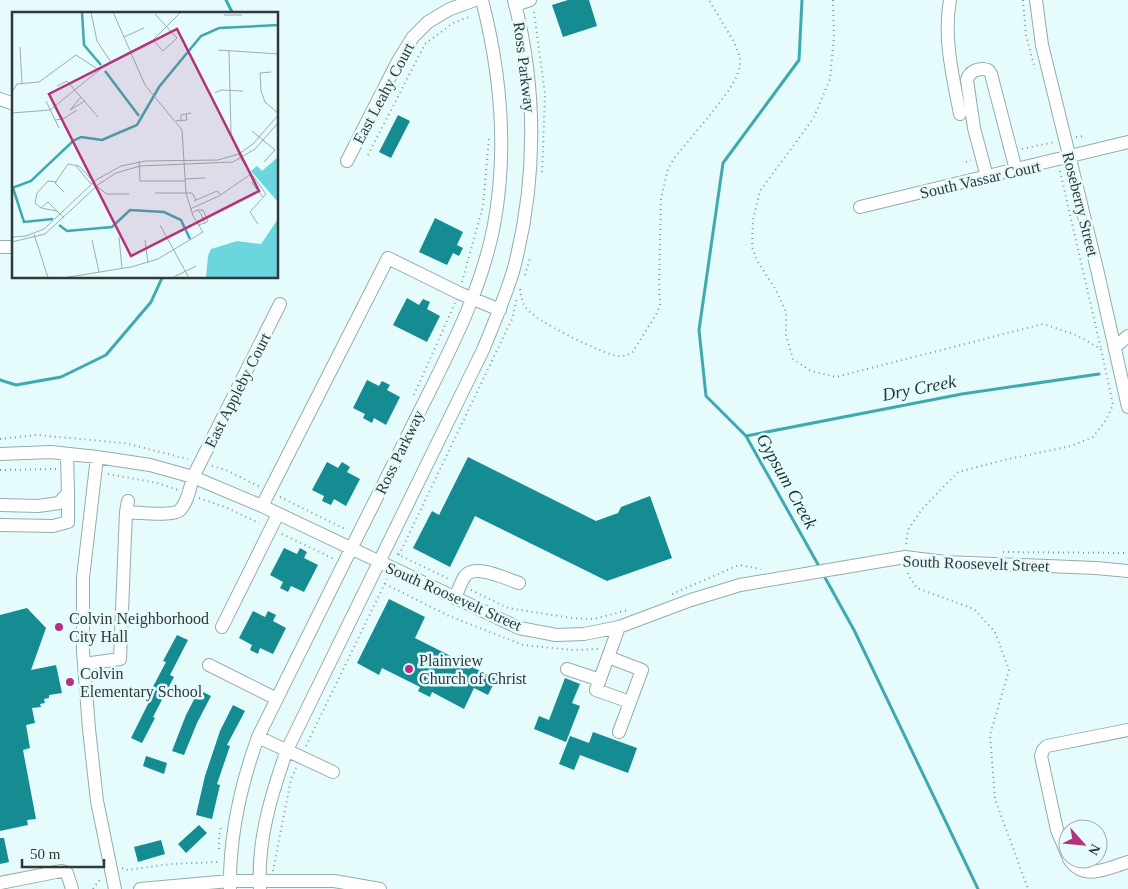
<svg xmlns="http://www.w3.org/2000/svg" width="1128" height="889" viewBox="0 0 1128 889" font-family="Georgia,serif">
<style>
.lines{fill:none;stroke-linecap:round;stroke-linejoin:round}
.stream{stroke:#3fa9af;stroke-width:3}
.building{fill:#148c92}
.minor-casing{stroke:#97abac;stroke-width:14}
.path{stroke:#879596;stroke-width:2;stroke-dasharray:1 4;stroke-linecap:butt}
.minor{stroke:#fff;stroke-width:12}
.poi-dot{fill:#b4327b;stroke:#e6fbfc;stroke-width:2}
.labels{text-anchor:middle;stroke-width:5;stroke-linejoin:round;paint-order:stroke}
.street-label{font-size:16px;fill:#303839;stroke:#e6fbfc}
.poi-label{font-size:16px;fill:#303839;stroke:#e6fbfc;text-anchor:start}
.water-label{font-size:18px;font-style:italic;fill:#1d3536;stroke:#e6fbfc}
.inset-river{fill:none;stroke:#3fa9af;stroke-width:2.5}
.inset-road{fill:none;stroke:#9dadae;stroke-width:1}
.view{fill:#b4327b;fill-opacity:0.15;stroke:#b4327b;stroke-width:2.5}
.inset-edge{fill:none;stroke:#303839;stroke-width:2.5}
</style>
<rect width="100%" height="100%" fill="#e6fbfc"/>
<g class="lines">
<path class="stream" d="M226,0L233,14
M802,0L799,60L723,163L699,330L706,396L746,436L820,568
M0,380L16,385L61,377L106,355L151,302L162,278
M746,436L962,394L1099,374
M823,574L854,630L978,889"/>
</g>
<path class="building" d="M568,0H589L597,26L563,37L552,5Z
M398,115L410,121L391,158L379,152Z
M435,218L463,232L457,245L463,248L459,256L453,253L447,265L419,252Z
M407,298L419,305L423,299L430,302L427,309L440,316L427,342L393,325Z
M367,380L379,386L382,381L390,385L387,390L400,397L386,425L374,418L372,423L363,418L365,414L353,408Z
M468,457L596,521L618,513L621,507L650,496L672,558L607,581L475,516L450,567L413,548L432,511L439,515Z
M327,462L338,468L342,462L350,467L347,472L360,479L346,506L334,499L331,505L322,501L324,496L312,490Z
M284,548L297,554L300,548L307,552L304,558L318,565L304,592L291,586L288,592L280,588L283,582L270,575Z
M389,599L425,617L415,638L496,679L488,695L474,688L464,709L432,692L430,697L418,691L420,687L382,668L379,675L357,663Z
M27,608L46,628L31,670L56,665L62,693L49,695V698L44,699L45,703L40,704L41,707L32,708L35,723L26,725L30,748L23,750L36,819L27,820L28,825L0,831V615Z
M253,611L265,617L268,611L276,615L273,621L286,628L273,654L260,648L258,654L250,650L252,645L239,638Z
M177,635L188,640L170,675L174,677L153,717L155,718L142,743L131,738L149,702L146,700L166,662L163,661Z
M565,678L580,684L572,703L580,706L566,742L534,729L539,716L549,720Z
M199,690L211,696L197,723L184,755L172,751L186,715Z
M233,705L245,711L227,745L230,746L217,784L220,785L212,819L196,815L205,776L220,731Z
M593,732L637,748L628,773L580,755L574,770L559,764L570,736L589,743Z
M146,756L167,763L164,774L143,766Z
M199,825L207,833L186,853L178,844Z
M0,838H4L9,862L0,864Z
M161,840L165,854L138,862L134,847Z"/>
<g class="lines">
<g class="minor-casing">
<path id="minor" d="M950,0C943,38 953,77 960,114
M1036,0L1042,45L1097,269L1128,407
M515,5L530,0
M0,99L14,104
M347,161L398,61L413,37L428,22L450,9L475,0
M987,177L974,128L967,80C969,71 980,67 988,70L991,74L1016,170
M860,207L1128,142
M0,247H14
M1116,346L1128,336
M0,454L51,452L97,457L150,465L193,477L262,506L519,628L556,635L584,634L619,627L691,600L740,585L905,557L945,562L1096,568L1128,571
M97,457L83,578V651L89,729L97,801L115,889
M0,505L38,506L59,503L68,493L67,454
M262,506L388,258L459,293L500,310
M126,512C137,512 173,517 180,510C188,502 190,487 193,477L280,304
M0,525L53,526L68,522V493
M455,598C458,591 461,582 465,576C475,563 506,579 519,583
M222,627L278,514
M619,627L596,690L630,702
M608,657L642,670L619,732
M84,664L120,659L126,512L128,501
M209,665L277,699
M567,669L600,680
M258,737L333,772
M1068,856L1057,830L1041,756L1043,750L1047,746L1128,730
M1069,859C1084,882 1108,868 1128,862
M0,883L61,871L67,873L72,889
M140,889L230,881H334L380,889
M230,889C229,836 240,787 258,737C306,640 354,542 403,445C437,374 479,303 494,225C508,149 501,74 482,0
M260,889C257,841 271,795 287,750L483,350C494,323 506,296 514,268C537,180 537,88 514,0"/>
</g>
<path class="path" d="M833,0L834,37L830,79L813,119L760,191L753,220L752,247L758,262L776,290L786,312V335L793,359L811,371L836,377L1043,324L1076,335L1101,349L1113,405L1106,420L1093,437L1071,446L1004,460L958,472L922,509L908,530L906,546
M1023,0L1026,36L1035,69
M534,12L545,94L542,174
M1076,137L1083,136
M1022,149L1054,142
M368,155L425,44L453,23L472,16
M966,162L971,160
M1060,171L1101,349
M525,275L530,258
M462,282L483,206L489,138
M520,289C521,296 522,302 526,308C535,321 601,353 617,356C623,357 627,355 632,353L657,313L660,305L659,286L661,198L668,169L675,157L710,115L729,90L737,76L740,66V57L734,42L709,0
M414,395L455,303
M0,439L37,435L124,443L188,459
M212,466L226,470L260,487
M0,470L56,469
M108,474L157,483L178,490
M280,497L347,530
M199,498L225,507L259,523
M282,534L334,559
M1003,552L1128,553
M397,554L451,580
M399,555L512,319L517,298
M907,568L908,575L917,588L974,609L995,632L1009,670L990,735L995,799L1028,889
M385,584L449,616L523,645L573,650L600,649
M471,590L508,608L572,618L594,619L628,610
M672,594L739,565L761,569
M306,746L387,579
M219,849V837L221,827
M122,868L128,870L170,864L219,862
M273,871L291,779L296,768
M93,889L102,877"/>
<use href="#minor" class="minor"/>
</g>
<g class="poi-dot">
<circle cx="59" cy="627" r="5"/>
<circle cx="409" cy="669" r="5"/>
<circle cx="70" cy="682" r="5"/>
</g>
<g class="labels">
<g class="street-label">
<text transform="translate(525 67) rotate(83)" y="6">Ross Parkway</text>
<text transform="translate(383 93) rotate(-62)" y="6">East Leahy Court</text>
<text transform="translate(980 179) rotate(-13)" y="6">South Vassar Court</text>
<text transform="translate(1081 204) rotate(76)" y="6">Roseberry Street</text>
<text transform="translate(237 390) rotate(-63)" y="6">East Appleby Court</text>
<text transform="translate(399 452) rotate(-64)" y="6">Ross Parkway</text>
<text transform="translate(976 563) rotate(2)" y="6">South Roosevelt Street</text>
<text transform="translate(454 596) rotate(24)" y="6">South Roosevelt Street</text>
</g>
<g class="poi-label">
<text x="69" y="624">Colvin Neighborhood<tspan x="69" dy="18">City Hall</tspan></text>
<text x="419" y="666">Plainview<tspan x="419" dy="18">Church of Christ</tspan></text>
<text x="80" y="679">Colvin<tspan x="80" dy="18">Elementary School</tspan></text>
</g>
<g class="water-label">
<text transform="translate(919 388) rotate(-11)" y="6">Dry Creek</text>
<text transform="translate(787 481) rotate(61)" y="6">Gypsum Creek</text>
</g>
</g>
<g transform="translate(12 12)">
<rect width="266" height="266" fill="#e6fbfc"/>
<path d="M266,145V190L239,159L245,154L250,159ZM266,207V266H194L196,244L199,237L225,229L249,232Z" fill="#6bd6dd"/>
<path class="inset-river" d="M70,0L72,33L89,53M93,59L127,104M0,176L19,169L61,129L69,125L90,128L125,113L147,75L189,24L207,16L267,13M1,176L12,210L41,207M47,213L55,219L100,215L118,198L152,200L169,208L178,227"/>
<path class="inset-road" d="M79,0L85,29L99,50M212,3H230M112,25L132,16M141,28L151,39L165,26L143,2M8,35L10,71M206,38L267,42M217,38L219,122L229,147L254,182L238,200L246,212M259,60L248,61L249,79L253,90L267,102M45,74L55,69L86,105M0,80L5,72L27,70L64,43L87,58M203,81L209,78L231,79M69,85L58,98L73,89M34,89L47,116M0,101L38,98L96,51L141,28L169,0M43,108L51,107L65,98M169,108V103L179,101M164,109L175,108L174,102M240,119L263,138L252,150M127,149L128,169H173M64,154L79,172M173,167L193,166M243,167L240,171L251,185M80,171L95,182H117M52,180L43,171L56,152L67,154L82,170M143,181H180L184,188M182,189L205,179L209,183M29,196L23,191L25,181L36,169L45,170M178,197L207,184L239,162M185,198H191L196,209L193,211M45,199L29,196L36,190L52,206M180,201L185,198L189,202L193,211L186,213M148,213L177,266M22,222L36,266M0,225L14,224L32,217L84,168L109,154L134,149L206,148L227,142L241,132L267,102M107,225L110,257M80,228L87,260M133,228L136,251M0,230L33,222L87,172L104,161L128,154L221,150L243,137L267,110M140,234L155,226M162,265L184,254M51,266L119,255L146,247L191,220L181,204L174,181L170,118L133,73L101,0"/>
<path class="view" d="M165,17L247,179L119,244L37,82Z"/>
<rect width="266" height="266" class="inset-edge"/>
</g>
<g transform="translate(1083 844) rotate(117)"><circle r="24" fill="#e6fbfc" stroke="#9dadae"/>
<path d="M0-4L9 19L0 12L-9 19Z" fill="#b4327b"/>
<text y="-8" font-size="14" font-weight="bold" text-anchor="middle" fill="#303839">N</text>
</g>
<path d="M22 859v8h82v-8" fill="none" stroke="#303839" stroke-width="2.5"/>
<text x="30" y="859" font-size="15" fill="#303839" stroke="#e6fbfc" stroke-width="4" paint-order="stroke">50 m</text>
</svg>
